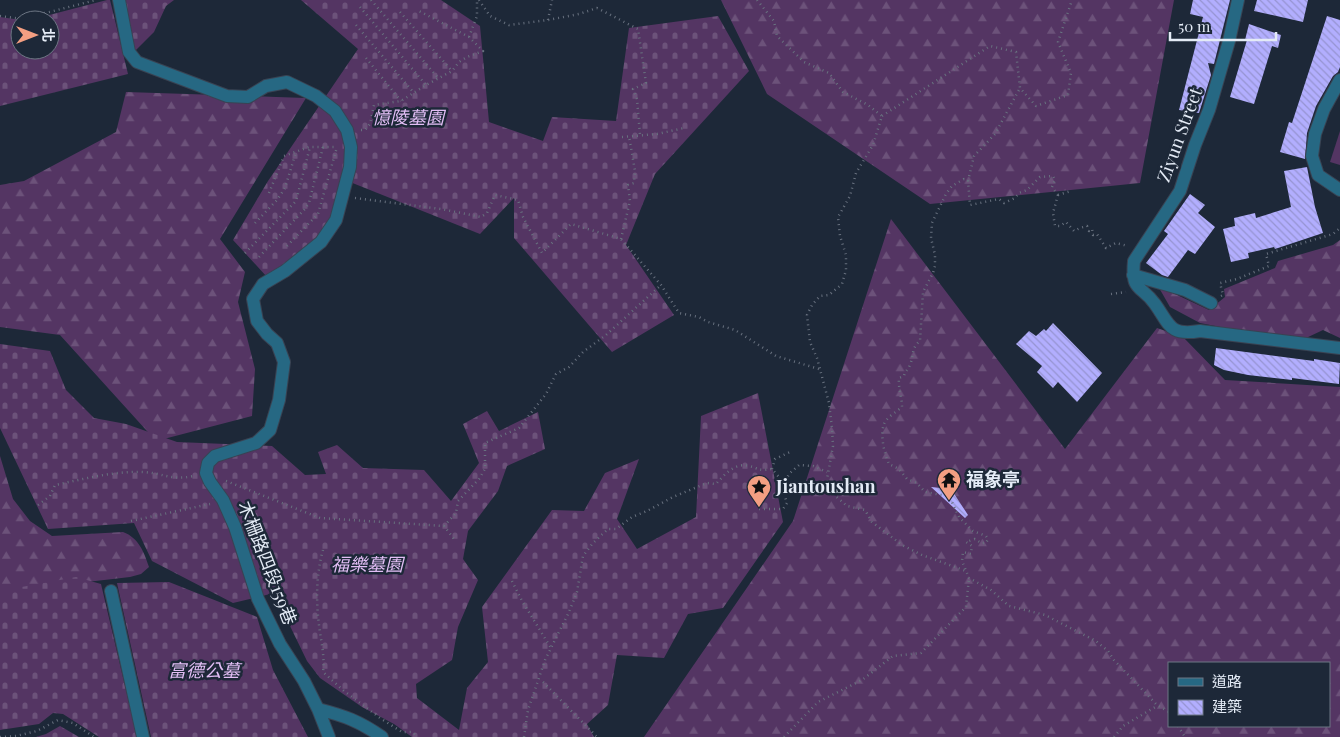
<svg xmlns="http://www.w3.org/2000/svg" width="1340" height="737" viewBox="0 0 1340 737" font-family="'Playfair Display','Noto Sans TC',serif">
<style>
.forest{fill:url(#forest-firs);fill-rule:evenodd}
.cemetery{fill:url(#cemetery-stones)}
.pitch{fill:#543563}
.building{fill:url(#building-back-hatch)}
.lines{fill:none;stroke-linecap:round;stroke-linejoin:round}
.minor-casing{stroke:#394353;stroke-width:14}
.path{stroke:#68717f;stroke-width:2.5;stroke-dasharray:1 4;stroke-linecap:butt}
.minor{stroke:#266883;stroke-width:12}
.labels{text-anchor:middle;stroke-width:5;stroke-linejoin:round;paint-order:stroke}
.park-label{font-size:18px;font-style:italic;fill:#e2bef5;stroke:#1d2838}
.street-label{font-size:18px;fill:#e4ebf6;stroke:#1d2838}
.poi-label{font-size:18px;font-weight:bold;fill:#e4ebf6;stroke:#1d2838;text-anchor:start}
</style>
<defs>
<pattern id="forest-firs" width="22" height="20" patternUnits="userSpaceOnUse" patternTransform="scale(1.25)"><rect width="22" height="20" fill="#543563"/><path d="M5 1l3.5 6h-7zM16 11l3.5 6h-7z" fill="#6c527a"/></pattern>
<pattern id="cemetery-stones" width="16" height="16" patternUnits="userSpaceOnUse" patternTransform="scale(1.25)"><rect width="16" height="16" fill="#543563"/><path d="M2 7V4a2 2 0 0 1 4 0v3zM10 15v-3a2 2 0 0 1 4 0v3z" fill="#6c527a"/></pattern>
<pattern id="building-back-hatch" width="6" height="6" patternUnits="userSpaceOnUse" patternTransform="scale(1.25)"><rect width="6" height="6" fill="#b2aefe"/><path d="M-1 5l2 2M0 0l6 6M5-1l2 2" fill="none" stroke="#9694d1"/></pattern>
</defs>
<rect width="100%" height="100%" fill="#1d2838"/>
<path class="forest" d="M721,0H1174L1140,183L930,204L767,94Z
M126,92L306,98L220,239L245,272L238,302L255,369L252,416L156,441L60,335L0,327V185L24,181L116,132Z
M891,219L1065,449L1157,328L1183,337L1225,380L1340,387V737H644L793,521ZM1169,663H1329V726H1169Z
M1340,240V338L1323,330L1306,338L1262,335L1200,323L1170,307L1158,286L1209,310L1225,297L1224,289L1275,268L1278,261L1333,245Z
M0,456L13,499L30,521L52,536L123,532C139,538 144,552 149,567L141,574L130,577L0,592Z"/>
<path class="cemetery" d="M107,0H110L128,74L0,106V17L21,20L20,50H50V20H30Z
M114,0H174L166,6L154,32L132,54Z
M301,0H441L480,26L489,122L543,141L552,117L616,121L629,28L718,16L749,71L655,174L626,245L674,315L612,352L514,238V198L480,234L350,182L324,230L296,261L267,277L233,240L268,181L358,49Z
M0,344L50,351L66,390L94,418L126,424L177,442L272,446L305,475L326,474L318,452L337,445L363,468L424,470L451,501L479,463L463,424L487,411L499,431L538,412L545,449L507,466L498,491L468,531L463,559L478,580L458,627L452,660L416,684L417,698L459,730L467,688L488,662L482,607L552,510L584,511L605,473L639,459L617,519L637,549L696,517L701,416L758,393L783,522L723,608L688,614L664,658L617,655L608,705L587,724L594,737H412L394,724L362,707L320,678L307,661L274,593L233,603L152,561L134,523L48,529L0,428Z
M76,577L101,584L137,737H99L63,714L53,713L39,724L0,730V591Z
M169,582L257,617L273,670L308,737H151L117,583Z
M60,726L79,737H36L46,734Z"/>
<path class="pitch" d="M1340,131V165L1330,162Z"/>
<path class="building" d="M1193,0H1230L1214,64L1208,63L1211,75L1199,113L1179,110L1203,17L1190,14Z
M1257,0H1308L1303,22L1254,11Z
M1327,16L1340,20V67L1338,72L1333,76L1316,106L1307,133L1305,159L1280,152L1289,122L1292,123Z
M1249,24L1281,35L1278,48L1272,46L1254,104L1230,97L1247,40H1245Z
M1307,167L1315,207L1323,233L1275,249L1274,247L1248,253L1249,258L1231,262L1223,229L1235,226L1234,218L1255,213L1256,218L1291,207L1284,171Z
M1190,194L1205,205L1198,213L1215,227L1195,254L1188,250L1168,277L1162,275L1146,263L1168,234L1164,231Z
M1053,323L1102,373L1077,402L1058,382L1053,388L1037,372L1042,366L1016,344L1029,331L1036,336L1044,329L1046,331Z
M1216,348L1314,361V359L1340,363L1339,384L1292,378V380L1248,375L1224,370L1214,365Z
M931,487L951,489L968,515L965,518Z"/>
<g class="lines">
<g class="minor-casing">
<path id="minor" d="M119,0L129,52L137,62L227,96L248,97L266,86L287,82L316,96L335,111L347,130L351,147L350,167L336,220L321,242L285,271L263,284L253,299L257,321L267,334L277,343L284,362L279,400L270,430L256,443L215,456L208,463L206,473L210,482L223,500L235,527L258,599L280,644L304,681L318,709L329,737
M1238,0L1229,41L1209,110L1195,145L1180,191L1134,261C1131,293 1141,284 1155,304C1170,325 1169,336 1200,331L1340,348
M1340,80L1324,109L1315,134L1312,156L1318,175L1340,190
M1133,275L1185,290L1211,303
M111,591L143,737
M318,709C345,716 359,721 382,737"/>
</g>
<path class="path" d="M371,0L439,79
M479,0L490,16L509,25L548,20L579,14L597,8L638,29L646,83L633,89L637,99L640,135
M757,0L774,21L777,36L804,62L829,73L843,92L868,105L882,116L873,145L856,173L850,196L838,217L840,236L846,255V270L842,284L829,295L820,296L812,305L807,315L810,342L817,358L829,403L832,428L833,446L827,479L831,492L847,506L865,510L872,522L902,545L922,555L966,571
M360,7L426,85
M400,12L452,71
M0,16L22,19L96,0
M548,20L552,0
M356,25L414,93
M469,37L477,16V0
M366,58L401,101
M882,116L990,46L1016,52L1020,88L1036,106L1068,95L1071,73L1058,42L1072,0
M361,130H365L370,124L374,105L401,101L426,85L452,71L459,62L467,57L483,51L469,37L419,11
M622,137L657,134L684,128
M968,181L974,156L995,134L1020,88
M269,193L284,156L309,147H336
M1058,195L1052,187L1055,180L1053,176L1040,177L1027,190L1019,193L1015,198L1004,203L999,199L970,205L968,181L964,179L952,186L946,194L932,223L931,238L935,255V266L933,273L923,292L920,341C911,348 914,355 910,365C908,370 905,371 904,376L899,378C898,388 902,397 902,407C896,412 887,417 884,424C880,435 884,453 889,464L899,469L907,479L917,483L925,492L947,496L951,500L959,517L973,531L986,536L988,539L986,543H981L975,539L966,542L972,546L971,554L963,552L962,561L969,578L991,590L1009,606L1045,615L1096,641L1108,651L1114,660L1157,705L1169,712
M1058,195L1053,213L1055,226H1060L1066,222L1074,231L1080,228L1087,226L1089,231L1092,229L1093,235L1097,234L1106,248L1116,243L1128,246
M1058,195L1071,191
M355,198L441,209L481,217L487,213L495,195L518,200L523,217L542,253L571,224L621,239L661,285L679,313L699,317L708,322L735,330L776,356L819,369
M255,223L277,200L285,188L296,152
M621,239L630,201L628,185L634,183L635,171L629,136
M287,246L318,214L337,147
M245,253L296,201L310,147
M259,257L304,210L309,203L323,147
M1111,294L1126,292
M1221,296L1223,295L1220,283L1237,279L1269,266L1266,254L1333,234L1340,228
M772,469L775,459L790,452
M226,481L320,518L444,526L454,539
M38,505L50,496L55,485C84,479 113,471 143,472C163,473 172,481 193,476
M759,509H783L787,503L782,488L789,474L799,465L813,466L827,472
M131,521L210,504
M444,526L456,513L458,501L479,479L485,469V443L519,428L546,394L556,374L569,367L583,352L606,335L661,285
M323,550C316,574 316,601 319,625C321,641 325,657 323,672L344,691L380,718L402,732H412L418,737
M512,581L522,601L551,648
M543,682L597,737
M1178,726L1185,737
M0,737L16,736L37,731L58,720L73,723L94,737
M524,737L528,710L545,660L569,612L577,592L583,556L593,543L608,529H616L632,517L647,511L673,497L707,483L716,484C724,475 735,462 749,466C761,469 757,471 772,469L779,477L782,488
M784,737L818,702L862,680L893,656L921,653L966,607L969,578
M1114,737L1123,726L1157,706"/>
<use href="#minor" class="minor"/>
</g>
<defs>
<g id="temple-pin" transform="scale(1.25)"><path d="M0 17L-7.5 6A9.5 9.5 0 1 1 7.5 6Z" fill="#f39f82" stroke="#1d2838"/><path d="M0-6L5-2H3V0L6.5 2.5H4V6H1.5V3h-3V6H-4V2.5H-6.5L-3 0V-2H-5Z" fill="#111"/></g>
<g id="sight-pin" transform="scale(1.25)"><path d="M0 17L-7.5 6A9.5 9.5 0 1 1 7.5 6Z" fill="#f39f82" stroke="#1d2838"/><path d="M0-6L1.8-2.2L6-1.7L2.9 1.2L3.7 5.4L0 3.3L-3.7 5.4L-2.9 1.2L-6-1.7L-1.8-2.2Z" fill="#111"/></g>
</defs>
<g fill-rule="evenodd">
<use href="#temple-pin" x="949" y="480"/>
<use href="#sight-pin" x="759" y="487"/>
</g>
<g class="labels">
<g class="park-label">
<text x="408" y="124">憶陵墓園</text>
<text x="367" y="571">福樂墓園</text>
<text x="204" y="677">富德公墓</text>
</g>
<g class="street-label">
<text transform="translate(1180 135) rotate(-70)" y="6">Ziyun Street</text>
<text transform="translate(267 563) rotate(69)" y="6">木柵路四段159巷</text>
</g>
<g class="poi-label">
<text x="966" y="486">福象亭</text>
<text x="776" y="493">Jiantoushan</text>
</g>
</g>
<rect x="1168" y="662" width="162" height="65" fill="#1d2838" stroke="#6d7684"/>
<rect x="1178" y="678" width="25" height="8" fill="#266883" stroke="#6d7684"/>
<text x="1212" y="687" font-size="15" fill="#e4ebf6">道路</text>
<rect x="1178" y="700" width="25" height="15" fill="url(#building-back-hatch)" stroke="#6d7684"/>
<text x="1212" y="712" font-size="15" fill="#e4ebf6">建築</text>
<g transform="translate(35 35) rotate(90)"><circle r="24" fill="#1d2838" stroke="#6d7684"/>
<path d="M0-4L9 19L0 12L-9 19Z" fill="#f39f82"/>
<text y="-8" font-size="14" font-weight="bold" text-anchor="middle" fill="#e4ebf6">北</text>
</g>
<path d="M1170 32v8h106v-8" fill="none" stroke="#e4ebf6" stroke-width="2.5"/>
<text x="1178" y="32" font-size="15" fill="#e4ebf6" stroke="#1d2838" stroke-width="4" paint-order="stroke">50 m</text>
</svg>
